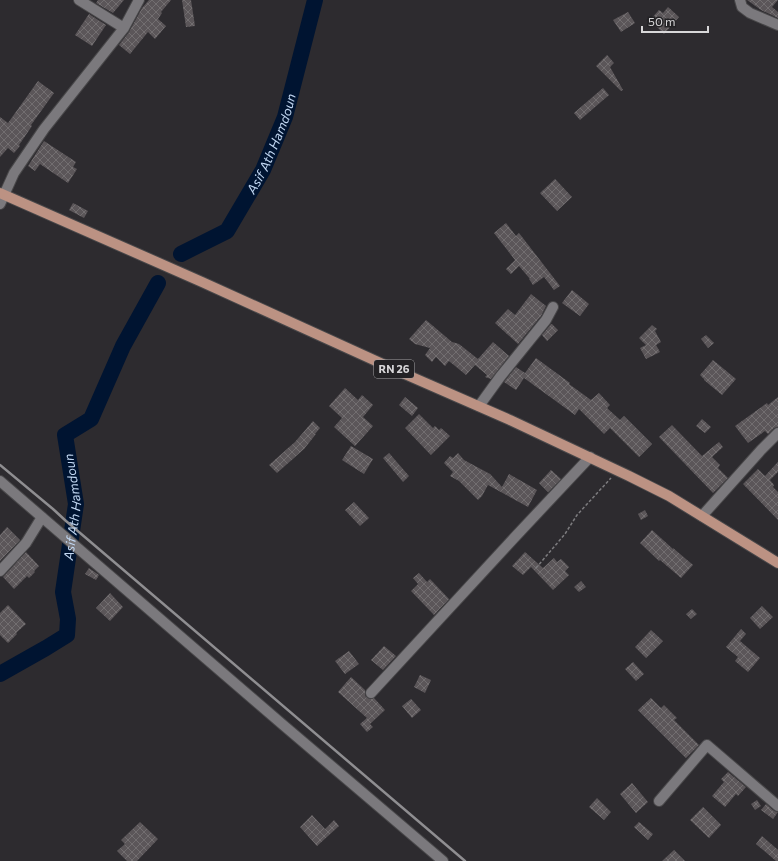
<svg xmlns="http://www.w3.org/2000/svg" width="778" height="861" viewBox="0 0 778 861" font-family="Commissioner,sans-serif">
<style>
.lines{fill:none;stroke-linecap:round;stroke-linejoin:round}
.river{stroke:#001431;stroke-width:16}
.building{fill:url(#building-cross-hatch)}
.street-casing{stroke:#484749;stroke-width:12}
.primary-casing{stroke:#484749;stroke-width:12}
.path{stroke:#7d7c7f;stroke-width:1.5;stroke-dasharray:3 2;stroke-linecap:butt}
.street{stroke:#7b797d;stroke-width:10}
.primary{stroke:#bc9283;stroke-width:10}
.rail{stroke:#8f8e91;stroke-width:2.5}
.labels{text-anchor:middle;stroke-width:3.5;stroke-linejoin:round;paint-order:stroke}
.shield{fill:#232225;stroke:#a2a1a3;stroke-width:1}
.shield-label{font-size:11px;font-weight:bold;fill:#d8d7d9}
.water-label{font-size:13px;font-style:italic;fill:#c2d8f3;stroke:#232225}
</style>
<defs>
<pattern id="building-cross-hatch" width="8" height="8" patternUnits="userSpaceOnUse"><rect width="8" height="8" fill="#5b5659"/><path d="M0 0l8 8M0 8l8-8" fill="none" stroke="#726e70"/></pattern>
</defs>
<rect width="100%" height="100%" fill="#2d2b2f"/>
<g class="lines">
<g class="river">
<path id="s1" d="M181,254L227,231L263,170L285,117L315,0"/>
<path id="s2" d="M0,674L46,648L67,635L68,619L63,592L76,504L65,435L91,419L123,346L158,283"/>
</g>
</g>
<path class="building" d="M98,0H124L113,13L96,3Z
M149,0H171L161,12L162,13L158,19L166,26L155,39L148,32L130,54L119,45L129,32L142,8Z
M182,0H191L195,26L186,27Z
M747,0H778L772,7L778,12V18L761,10Z
M668,7L679,17L664,34L650,20L659,10L663,13Z
M628,12L635,23L621,32L613,20Z
M89,14L106,25L92,46L75,35Z
M607,55L614,63L610,67L623,90L621,91L596,66Z
M38,81L54,93L31,125L32,126L19,145L20,146L14,153L8,148L0,157V117L8,123Z
M603,88L609,95L580,120L574,113Z
M44,141L76,162L73,167L77,169L68,183L40,164L35,171L28,166Z
M555,179L572,197L557,211L540,193Z
M73,203L88,211L84,218L69,210Z
M506,223L516,236L519,233L560,286L554,290L544,277L533,285L529,279H530L519,266L511,274L506,269L515,260L494,233Z
M572,290L589,304L580,316L562,303Z
M531,294L546,306L541,316L518,344L495,323L508,309L515,315Z
M426,320L452,342L459,344L478,359L493,342L509,356L491,379L485,377L487,375L475,365L466,375L449,361L445,366L436,357L432,362L425,355L430,348L415,344L409,339Z
M551,324H552L558,330L547,341L542,335Z
M652,325L657,329L655,331L661,342L656,345L660,352L646,359L640,348L646,345L639,338Z
M706,335L714,343L708,348L701,339Z
M536,358L570,383L569,384L591,400L599,393L610,405L607,408L620,420L624,416L652,444L639,457L610,428L604,434L579,409L575,415L524,378L516,390L504,382L516,367L525,373Z
M713,360L736,379L722,395L704,380V379L700,375Z
M345,388L358,400L362,395L373,405L363,417L373,426L355,446L334,427L342,418L329,406Z
M405,397L418,408L412,416L399,405Z
M778,397V427L774,428L768,434L765,431L748,443L735,426L767,403L768,405Z
M419,414L433,428L435,426L439,430L441,428L450,436L431,455L405,428Z
M702,419L711,427L705,433L696,426Z
M313,421L320,428L315,434H316L304,449L277,473L269,465L295,442Z
M672,425L702,456L719,442L723,447L712,457L720,465L718,468L728,478L713,493L659,437Z
M351,446L373,459L364,474L342,460Z
M389,453L409,476L403,482L383,458Z
M458,453L464,460L490,474L502,487L509,474L537,490L528,507L488,485L482,496L478,500L459,481L450,476L453,472L444,463L450,456L453,458Z
M778,462V472L770,480L774,485L773,487L778,492V520L743,484L758,469L765,476Z
M551,470L561,479L548,492L539,483Z
M354,502L369,518L360,526L345,510Z
M645,510L648,516L641,520L638,514Z
M7,527L20,540L0,561V535Z
M652,530L673,549V548L693,565L681,578L660,560L659,561L640,543Z
M26,552L39,566L34,571L35,572L29,578L27,576L14,589L3,577Z
M525,552L543,568L554,558L557,562L561,559L569,567L565,571L569,575L553,590L531,567L523,575L512,566Z
M89,568L99,575L96,580L85,574Z
M419,573L427,582L430,579L449,599L434,615L411,591L418,584L413,578Z
M581,581L586,587L579,592L574,587Z
M110,593L123,607L110,621L96,608Z
M8,605L26,624L16,633L17,634L8,643L0,635V613Z
M762,606L773,617L760,629L750,618Z
M692,609L697,614L691,619L686,614Z
M741,629L746,634L740,641L760,658L748,672L735,661L738,657L726,647Z
M651,630L663,641L646,658L635,647Z
M384,646L396,656L383,670L371,660Z
M349,651L359,664L345,674L335,661Z
M633,662L644,674L636,681L625,669Z
M420,675L431,680L425,693L414,687Z
M351,677L365,690V695L366,697L370,699L374,698L385,710L370,724L373,727L367,732L360,724L367,718L338,692Z
M651,698L661,708L664,705L677,718L674,720L699,745L686,758L638,710Z
M411,699L421,710L412,718L402,706Z
M728,772L746,787L738,796L736,794L725,807L712,796L724,782L721,779Z
M632,783L648,802L636,813L620,794Z
M597,798L611,812L604,820L589,807Z
M757,800L761,806L755,810L751,804Z
M766,804L774,811L778,812L773,819L761,810Z
M703,807L721,825L709,838L690,820Z
M312,815L325,829L334,820L339,826L317,846L300,827Z
M140,822L158,839L137,861H127L117,851L125,844L121,840Z
M639,822L653,834L648,840L634,827Z
M762,836L778,850V861H776L756,844Z
M674,850L685,861H662Z"/>
<g class="lines">
<g class="street-casing">
<path id="street" d="M79,0L124,28
M740,0L742,7L750,13L778,25
M0,204L14,173L44,129L124,28L139,0
M479,406L500,377L546,320L553,307
M0,481L282,724L443,861
M702,516L761,450L778,433
M0,571L26,543L42,517
M371,693L514,538L590,457
M659,801L707,745L778,806"/>
</g>
<g class="primary-casing">
<path id="primary" d="M0,193L202,282L398,371L510,420L629,476L669,496L778,563"/>
</g>
<path class="path" d="M536,568L565,534L577,515L611,478"/>
<use href="#street" class="street"/>
<use href="#primary" class="primary"/>
<path class="rail" d="M0,465L53,509L66,521L465,861"/>
</g>
<g class="labels">
<rect class="shield" x="374" y="360" width="40" height="18" rx="3"/>
<g class="shield-label">
<text x="394" y="373">RN 26</text>
</g>
<g class="water-label">
<text dy="5" stroke="none"><textPath href="#s1" startOffset="150">Asif Ath Hamdoun</textPath></text>
<text dy="5" stroke="none"><textPath href="#s2" startOffset="207">Asif Ath Hamdoun</textPath></text>
</g>
</g>
<path d="M642 26v6h66v-6" fill="none" stroke="#d8d7d9" stroke-width="2"/>
<text x="648" y="26" font-size="12" fill="#d8d7d9" stroke="#232225" stroke-width="3" paint-order="stroke">50 m</text>
</svg>
